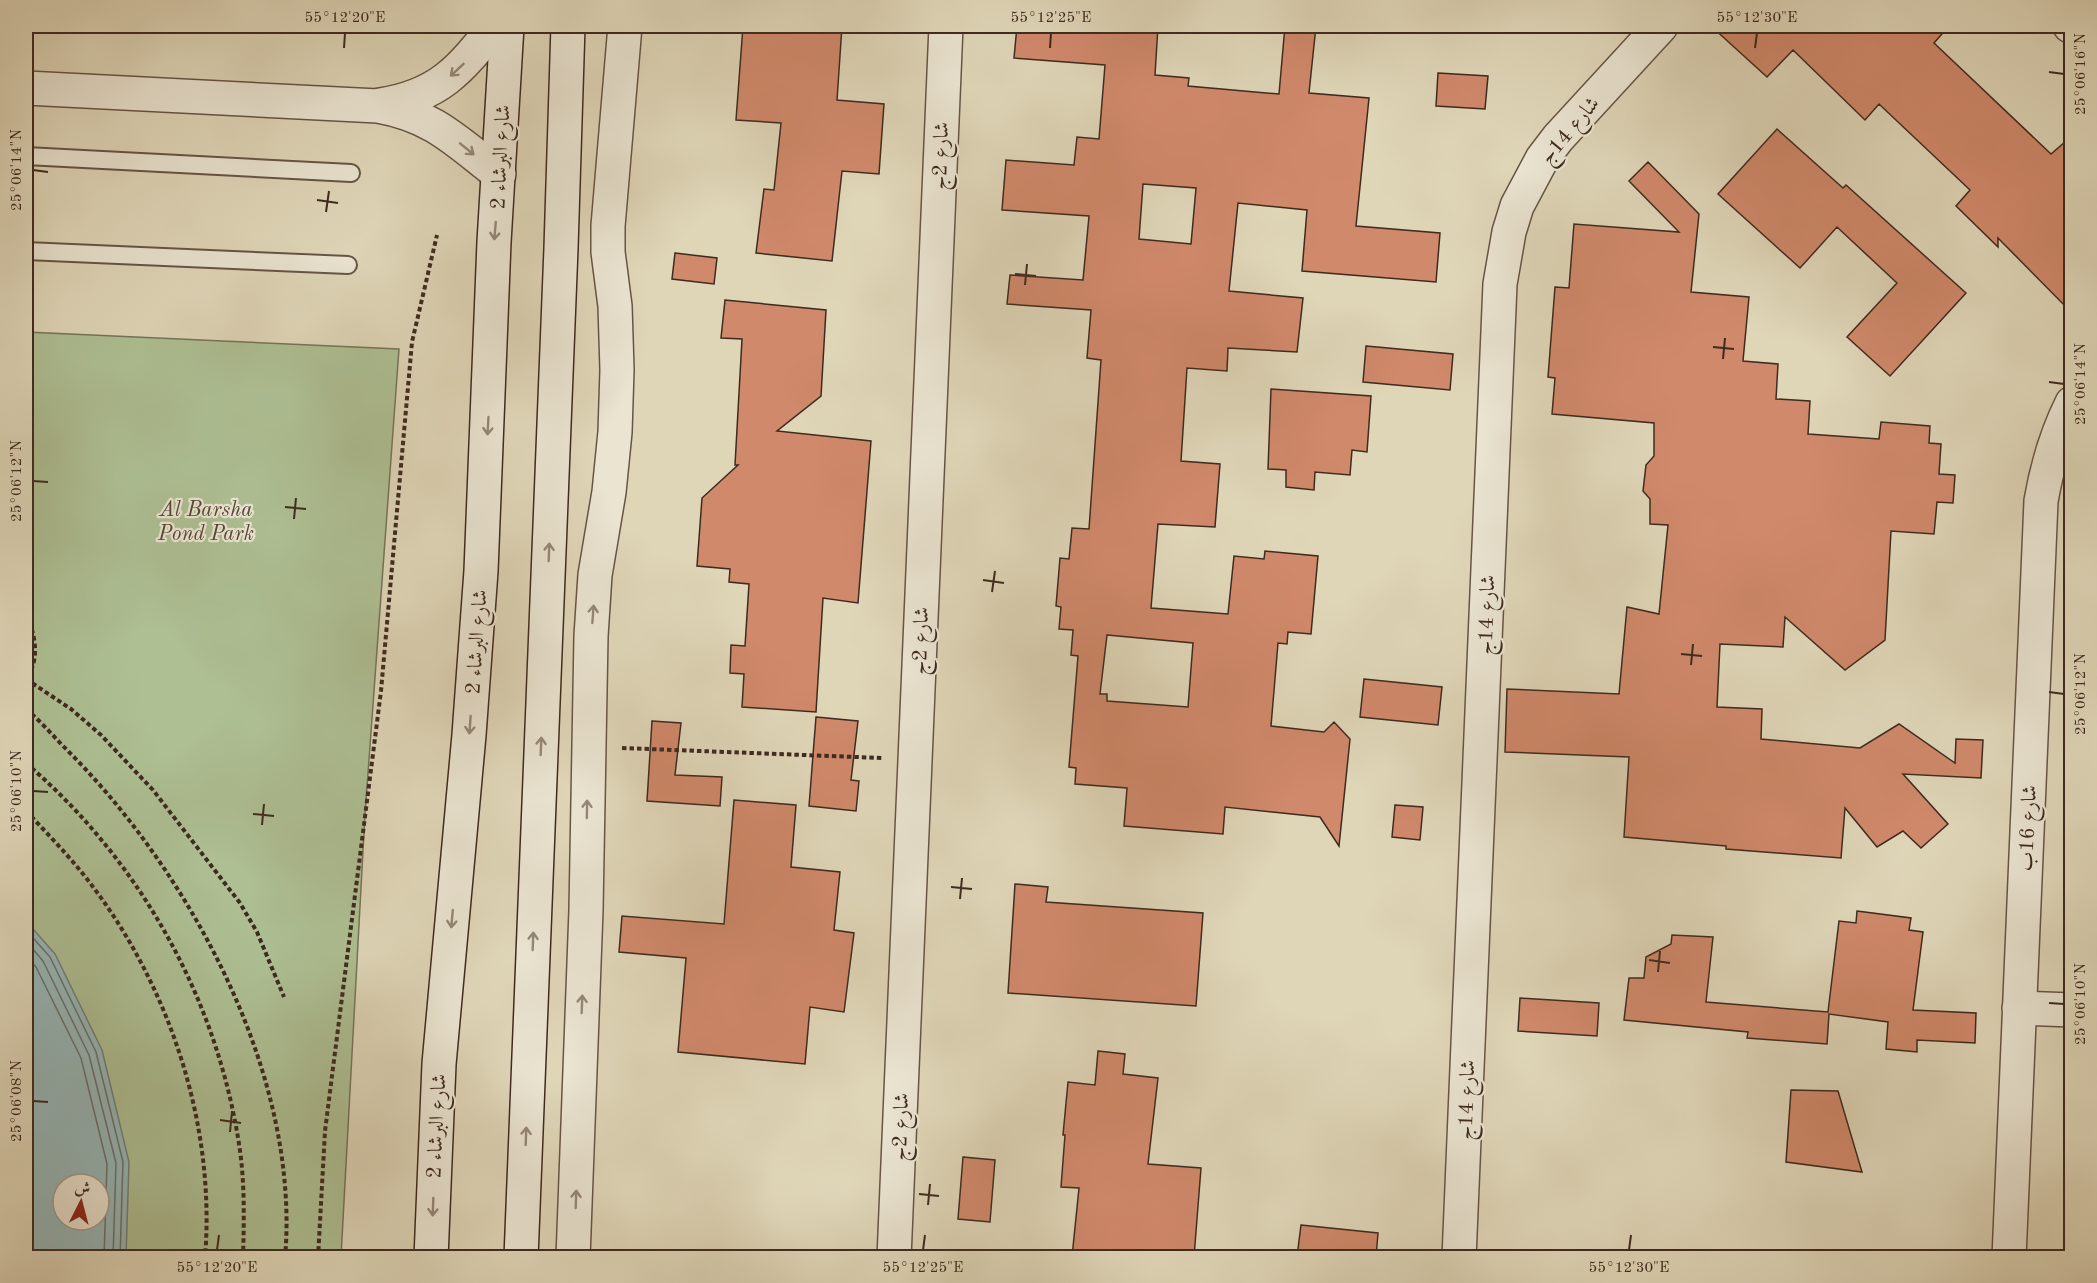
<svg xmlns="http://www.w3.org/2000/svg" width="2097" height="1283" viewBox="0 0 2097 1283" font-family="'Old Standard TT',Amiri,serif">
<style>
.green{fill:#adbf93;stroke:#767459;stroke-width:1.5;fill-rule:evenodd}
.water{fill:#96b7b8;stroke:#737f7b;stroke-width:1.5;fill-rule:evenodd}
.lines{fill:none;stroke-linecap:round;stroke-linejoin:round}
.shore{stroke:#6a706c;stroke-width:1.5}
.building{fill:#d0896b;stroke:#3e2a1f;stroke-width:1.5;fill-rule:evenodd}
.lane-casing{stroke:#665545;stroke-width:20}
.street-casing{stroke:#665545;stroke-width:36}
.secondary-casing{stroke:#3e2a1f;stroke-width:36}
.path{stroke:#3e2a1f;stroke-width:4;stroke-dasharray:4.5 3;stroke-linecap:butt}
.lane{stroke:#eae4d1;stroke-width:16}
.street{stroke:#eae4d1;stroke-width:33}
.secondary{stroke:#eae4d1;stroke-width:33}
.oneway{stroke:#948778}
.ticks{fill:none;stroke:#3e2a1f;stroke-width:2}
.labels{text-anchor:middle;stroke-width:4.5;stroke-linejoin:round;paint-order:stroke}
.street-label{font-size:21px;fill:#3e2a1f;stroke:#eae4d1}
.park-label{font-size:21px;font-style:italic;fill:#544836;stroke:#eae4d1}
.neatline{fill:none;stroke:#3e2a1f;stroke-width:2}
.ticks-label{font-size:15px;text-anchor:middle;fill:#3e2a1f}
</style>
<rect width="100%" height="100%" fill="#dfd6b8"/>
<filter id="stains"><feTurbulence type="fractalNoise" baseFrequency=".00333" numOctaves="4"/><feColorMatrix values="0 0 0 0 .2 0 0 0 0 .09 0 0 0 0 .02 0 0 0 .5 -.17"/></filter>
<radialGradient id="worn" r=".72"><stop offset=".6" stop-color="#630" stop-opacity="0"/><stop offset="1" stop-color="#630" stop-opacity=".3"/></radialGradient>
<path class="green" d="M26,332L399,349L365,814L341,1257L26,1258ZM63,1184H99V1220H63Z"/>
<path class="water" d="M26,921L55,954L102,1050L129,1162L126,1257H26ZM63,1184H99V1220H63Z"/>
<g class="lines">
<path class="shore" d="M26,930L50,957L96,1052L123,1162L120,1258
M26,941L43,961L89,1055L116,1163L113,1258
M26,955L36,967L81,1058L107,1164L104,1258"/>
</g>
<path class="building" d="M743,26H842L837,100L884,104L879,174L842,171L832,261L756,253L764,189L774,190L781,123L736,120Z
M1017,26H1158L1155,75L1189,78L1188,86L1279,94L1285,26H1316L1309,93L1369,98L1356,226L1440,233L1436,282L1302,271L1307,210L1238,203L1229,291L1303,298L1297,352L1228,348L1227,371L1187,368L1181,461L1220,464L1215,527L1158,524L1151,608L1228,614L1234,556L1264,559L1265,551L1318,556L1311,634L1288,632L1287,644L1278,643L1271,726L1324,732L1334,722L1350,739L1339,846L1320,817L1225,807L1223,834L1124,826L1127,788L1075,784L1076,768L1069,767L1078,656L1071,655L1073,630L1059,629L1061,607L1056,606L1060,558L1069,559L1072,528L1089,529L1101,360L1087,358L1091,310L1007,304L1010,275L1083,280L1089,216L1002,210L1006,160L1074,165L1077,137L1099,139L1105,65L1014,58ZM1143,184L1196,188L1191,244L1139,239ZM1107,635L1193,643L1188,707L1107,701V694H1100Z
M1711,26H1949L1934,43L2051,154L2072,136V313L1998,238V247L1956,206L1970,190L1879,104L1865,120L1793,50L1767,77Z
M1438,73L1488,76L1485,109L1436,106Z
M1777,129L1843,188L1846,185L1966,293L1890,376L1847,337L1897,283L1837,227L1800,268L1718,194Z
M1648,162L1699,214L1691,292L1749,297L1743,361L1778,364L1776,399L1810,401L1808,434L1879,439L1881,422L1930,426L1929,443L1941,444L1939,474L1955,475L1953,503L1937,502L1934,534L1891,531L1885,640L1845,670L1785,617L1783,647L1720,644L1717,707L1762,709L1761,739L1860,748L1899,724L1955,763L1956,739L1983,740L1981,778L1903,774L1948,824L1921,848L1903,831L1877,847L1845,808L1841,858L1726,849V846L1624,837L1629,757L1505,752L1507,689L1619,694L1627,607L1659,614L1668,525L1650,524V499L1643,491L1646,465L1654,456V423L1552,414L1555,378L1548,377L1555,287L1569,288L1574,224L1679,232L1629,181Z
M675,253L717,258L714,284L672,279Z
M725,300L826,310L821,396L777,431L871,441L858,603L823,598L816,712L742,707L744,674L730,673L731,645L745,646L749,584L729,582L730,569L697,566L702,498L738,465H735L742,339L721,338Z
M1366,346L1453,354L1450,390L1363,382Z
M1271,389L1371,396L1367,452L1352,450L1350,475L1315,472L1314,490L1286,487V470L1268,469Z
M1364,679L1442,687L1438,725L1360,717Z
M816,717L858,721L851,780L859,781L856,811L809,806Z
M652,721L681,723L675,775L722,777L720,806L647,801Z
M734,800L796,805L791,867L840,872L834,930L854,933L844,1012L810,1007L805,1064L678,1052L686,958L619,952L622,916L724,924Z
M1395,805L1423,807L1420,840L1392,837Z
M1015,884L1048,887L1046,902L1203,913L1196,1006L1008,993Z
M1857,911L1911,918L1909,930L1923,932L1913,1010L1976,1013L1975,1043L1917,1040V1052L1886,1049L1888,1022L1829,1014L1827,1044L1747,1038L1748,1032L1624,1020L1629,978H1644L1646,957L1671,944L1672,935L1713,937L1706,1002L1828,1012L1839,921L1856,923Z
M1520,998L1599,1003L1597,1036L1518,1031Z
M1098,1051L1125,1054L1123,1074L1158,1078L1148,1164L1201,1168L1194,1257H1072L1079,1188L1061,1187L1065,1135H1063L1068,1082L1095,1085Z
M1791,1090L1838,1091L1862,1172L1786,1162Z
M963,1157L995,1160L990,1222L958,1219Z
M1301,1225L1378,1233L1376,1257H1297Z"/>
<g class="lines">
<g class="lane-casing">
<path id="lane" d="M26,156L351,173
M26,251L348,265"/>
</g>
<g class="street-casing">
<path id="street" d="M2070,26L2072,27
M26,88L378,106C434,116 456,141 499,174
M380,105C439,96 460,70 495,26
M2019,1008L2072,1010
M573,1258L586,910L591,636L595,575L609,492L615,432L617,370L615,306L608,252V226L625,26
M894,1258L946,26
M1459,1258L1500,284L1509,232L1517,206L1542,159L1558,138L1661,26
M2009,1258L2041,501C2047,466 2056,435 2072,403"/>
</g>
<g class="secondary-casing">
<path id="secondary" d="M431,1258L439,1064L469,735L481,571L494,242L507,26
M521,1258L561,248L568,26"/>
</g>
<path class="path" d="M26,615C36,635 40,660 26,679L71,709L101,735L153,790L240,903L257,932L284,997
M26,709C38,719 50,732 61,744C189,869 301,1075 285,1258
M622,748L882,758
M26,763C139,860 216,996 239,1144C245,1181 244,1220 243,1258
M26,811C47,833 68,855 87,879C169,984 216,1124 205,1258
M318,1258L325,1131L381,691L412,342L437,235"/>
<use href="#lane" class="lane"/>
<use href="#street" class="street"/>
<use href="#secondary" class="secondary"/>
</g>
<defs><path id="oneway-shaft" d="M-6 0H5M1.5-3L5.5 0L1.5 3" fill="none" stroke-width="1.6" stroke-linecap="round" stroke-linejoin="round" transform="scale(1.5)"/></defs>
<g class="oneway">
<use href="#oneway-shaft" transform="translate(457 70) rotate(137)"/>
<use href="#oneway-shaft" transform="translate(467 149) rotate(39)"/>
<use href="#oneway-shaft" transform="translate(495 231) rotate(95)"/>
<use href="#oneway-shaft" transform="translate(488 426) rotate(93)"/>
<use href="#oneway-shaft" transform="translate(549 552) rotate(-88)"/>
<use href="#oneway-shaft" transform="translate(593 614) rotate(-86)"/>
<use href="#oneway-shaft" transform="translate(470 725) rotate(94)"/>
<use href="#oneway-shaft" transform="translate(541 746) rotate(-88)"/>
<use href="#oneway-shaft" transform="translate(587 809) rotate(-89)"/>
<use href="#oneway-shaft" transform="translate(452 919) rotate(95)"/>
<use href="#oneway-shaft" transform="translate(533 941) rotate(-88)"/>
<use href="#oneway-shaft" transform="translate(582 1004) rotate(-88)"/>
<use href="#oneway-shaft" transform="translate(526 1136) rotate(-88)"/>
<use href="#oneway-shaft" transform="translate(576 1199) rotate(-88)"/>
<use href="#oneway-shaft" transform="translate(433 1207) rotate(92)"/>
</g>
<path class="ticks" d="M344,48L345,33M1050,48L1051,33M1755,48L1757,33M2049,72L2064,74M33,170L48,172M317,200L338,203M326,212L329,191M1015,274L1036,276M1025,285L1027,264M1713,347L1734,349M1723,359L1725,338M2049,382L2064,384M33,481L48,482M285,507L306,509M294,519L296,498M983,580L1004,583M992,592L995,571M1681,654L1702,656M1691,665L1693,644M2049,692L2064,694M33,791L48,792M253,814L274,816M262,825L264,804M951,887L972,889M960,899L962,878M1649,960L1670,963M1658,972L1660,951M2049,1003L2064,1004M33,1101L48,1102M220,1120L241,1123M230,1132L232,1111M919,1194L939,1196M928,1205L930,1184M217,1250L219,1235M923,1250L925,1235M1629,1250L1631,1235"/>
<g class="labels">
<g class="street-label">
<text transform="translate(1569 130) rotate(-50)" y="7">شارع 14ج</text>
<text transform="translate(940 156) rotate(-88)" y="7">شارع 2ج</text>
<text transform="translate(500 157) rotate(-87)" y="7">شارع البرشاء 2</text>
<text transform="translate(1486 615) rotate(-88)" y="7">شارع 14ج</text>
<text transform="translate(920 641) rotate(-88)" y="7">شارع 2ج</text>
<text transform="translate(476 642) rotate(-86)" y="7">شارع البرشاء 2</text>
<text transform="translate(2027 828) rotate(-87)" y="7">شارع 16ب</text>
<text transform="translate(1466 1100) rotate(-88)" y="7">شارع 14ج</text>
<text transform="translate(436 1126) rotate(-87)" y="7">شارع البرشاء 2</text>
<text transform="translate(900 1127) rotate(-88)" y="7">شارع 2ج</text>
</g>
<g class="park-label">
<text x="206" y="516">Al Barsha<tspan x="206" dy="24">Pond Park</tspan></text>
</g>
</g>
<rect width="2097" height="1283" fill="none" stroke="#dfd6b8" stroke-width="66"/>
<g transform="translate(81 1202) rotate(6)"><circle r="28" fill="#eae4d1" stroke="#a59a8a" stroke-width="1.5"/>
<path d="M0-4.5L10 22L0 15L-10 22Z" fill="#8f2418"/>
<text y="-9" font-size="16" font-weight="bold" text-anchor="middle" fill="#3e2a1f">ش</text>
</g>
<rect x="33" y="33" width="2031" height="1217" class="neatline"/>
<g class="ticks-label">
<text x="345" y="22">55°12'20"E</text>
<text x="1051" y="22">55°12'25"E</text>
<text x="1757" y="22">55°12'30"E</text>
<text transform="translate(2080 74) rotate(-90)" y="5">25°06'16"N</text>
<text transform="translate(16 170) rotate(-90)" y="5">25°06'14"N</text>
<text transform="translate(2080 384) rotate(-90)" y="5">25°06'14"N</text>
<text transform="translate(16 481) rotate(-90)" y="5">25°06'12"N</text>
<text transform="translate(2080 694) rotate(-90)" y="5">25°06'12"N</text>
<text transform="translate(16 791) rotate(-90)" y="5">25°06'10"N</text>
<text transform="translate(2080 1004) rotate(-90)" y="5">25°06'10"N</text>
<text transform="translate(16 1101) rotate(-90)" y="5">25°06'08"N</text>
<text x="217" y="1272">55°12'20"E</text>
<text x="923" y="1272">55°12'25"E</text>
<text x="1629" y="1272">55°12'30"E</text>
</g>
<rect width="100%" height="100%" filter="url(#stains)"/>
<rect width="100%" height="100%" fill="url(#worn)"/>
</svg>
